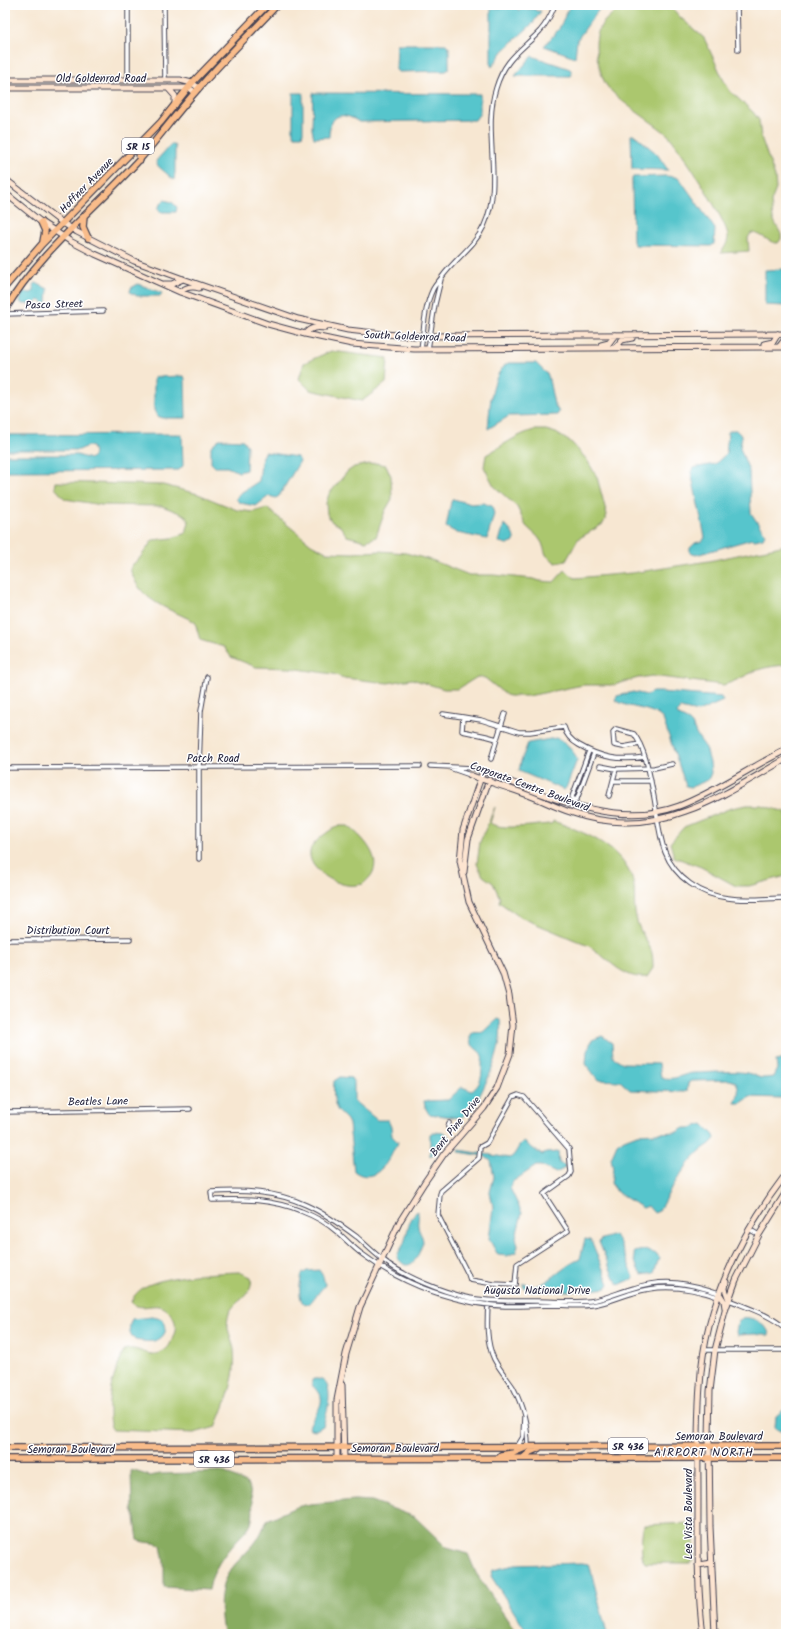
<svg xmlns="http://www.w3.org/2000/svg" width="791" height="1639" viewBox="0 0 791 1639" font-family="Kalam,sans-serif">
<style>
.green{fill:#abc76e;stroke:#667454}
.forest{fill:#88ac61;stroke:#55674e}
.water{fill:#57c5cc;stroke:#3c7484}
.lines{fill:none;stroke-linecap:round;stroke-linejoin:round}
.street-casing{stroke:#424052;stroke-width:5.5}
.secondary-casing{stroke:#424052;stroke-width:7}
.primary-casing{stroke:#424052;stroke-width:8}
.street{stroke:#fff;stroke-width:3.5}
.secondary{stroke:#fde4d0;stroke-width:5}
.primary{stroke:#f9bc8a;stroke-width:5.5}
.labels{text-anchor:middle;stroke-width:3;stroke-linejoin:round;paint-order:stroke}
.shield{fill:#fff;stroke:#646476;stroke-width:1}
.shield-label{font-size:10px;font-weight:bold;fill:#22223b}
.street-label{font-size:11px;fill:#22223b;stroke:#fff}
.neighbourhood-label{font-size:12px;letter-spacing:1px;fill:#22223b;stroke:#fff}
</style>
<rect width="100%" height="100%" fill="#fff"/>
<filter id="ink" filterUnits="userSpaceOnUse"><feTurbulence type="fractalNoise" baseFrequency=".025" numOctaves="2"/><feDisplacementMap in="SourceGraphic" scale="8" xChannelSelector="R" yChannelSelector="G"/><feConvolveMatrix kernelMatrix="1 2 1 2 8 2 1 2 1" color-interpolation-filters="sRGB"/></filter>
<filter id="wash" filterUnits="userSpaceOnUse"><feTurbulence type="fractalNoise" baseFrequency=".012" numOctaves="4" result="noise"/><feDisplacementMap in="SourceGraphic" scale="16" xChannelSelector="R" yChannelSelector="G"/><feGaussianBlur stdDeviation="0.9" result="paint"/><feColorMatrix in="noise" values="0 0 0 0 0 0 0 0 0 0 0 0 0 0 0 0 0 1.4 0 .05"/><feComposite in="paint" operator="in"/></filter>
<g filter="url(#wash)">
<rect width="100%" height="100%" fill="#f7e7d2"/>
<path class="green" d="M623,5L670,6L681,18L704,38L723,79L730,91L753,112L759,120L761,137L775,177L776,189L771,202L773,219L781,234V239L778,243C767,243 763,233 751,233L748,238L749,251L721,253C724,248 728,243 728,236C728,223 679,146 668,135C652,121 615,100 605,83C601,75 599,66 597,57C593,28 602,22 623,5Z
M331,351L388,358L386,383L362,401L310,390L299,379L304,363Z
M534,430H546L556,433L572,443L587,460L597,477L607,515L603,524L578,539L566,561L556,563L546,555L542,543L538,537L526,526L517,507L494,486L484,467L486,455C502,446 516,435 534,430Z
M375,463L386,465L391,476L392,499L385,511L376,537L366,541L347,536L340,526L332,522L327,514L326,503L329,494L347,472L354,467Z
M56,482L163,485L198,494L237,510L253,512L267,508L311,544L326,552L353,553L380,551L406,553L434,561L469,575H493L534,579L540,581L554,582L565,570L575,578L632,573L709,561L786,545V665C775,666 765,667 755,671C744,676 735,682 723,685L652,676L638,678L614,685H583L528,696H510L506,695L485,678L477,677L458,689H444L412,679L388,683L344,678L333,674L290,668L256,667L231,657L224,647L200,640L195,622C179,613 158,607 145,594C138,588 133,577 130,569L132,565L139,559L153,540L172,538L186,533L189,522L185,515L162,506L101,505L65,499L55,488Z
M747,805H761L786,812V876L749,886H736L701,867L674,857L670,843L684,827L731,808Z
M495,807L490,823C501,831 535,825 550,824L553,823V821C584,832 622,846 633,881C636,892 633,906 636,917C639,932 646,938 651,950C653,955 653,963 653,968L647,977C623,980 608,958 589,946L520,917L499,902L500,898L493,883L483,876L477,864L480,842Z
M340,826H348C360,835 381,855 373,872C371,877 366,881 363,884C357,885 352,886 347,885C333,883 308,869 310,852C311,845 317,841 321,837C328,832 332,828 340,826Z
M239,1272L251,1277C255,1298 231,1300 228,1317C225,1329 233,1339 234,1350C237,1377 226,1403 216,1427L194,1433L113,1430C109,1425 109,1419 109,1412C108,1386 116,1373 124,1350C135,1345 146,1356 157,1354C163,1352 169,1348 171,1342C175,1333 178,1324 172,1316C159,1295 143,1315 131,1302C134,1294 142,1287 151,1284C172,1275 215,1273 239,1272Z
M690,1523L694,1526V1558L693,1562L690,1563H645C640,1558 641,1532 644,1525Z"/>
<path class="forest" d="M131,1470L150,1476L160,1474L224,1472L249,1485C251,1495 256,1516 250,1525C247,1530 242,1535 238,1539C224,1554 212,1570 209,1590L164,1587V1562L161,1546C154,1541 145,1544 138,1540L135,1518L132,1509Z
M355,1500L372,1501L415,1517L447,1548L468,1554L476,1573L517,1634H223C221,1617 218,1603 223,1585C227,1569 244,1556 254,1544C260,1537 263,1528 267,1520L296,1507L310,1504Z"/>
<path class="water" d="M570,5H602L577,40L575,57L544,46L559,29Z
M497,8H517L519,11L521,9H535L536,11H541L533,23L503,51L492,67L491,66V9Z
M397,44H446L449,47V69L446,71L398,72L396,70Z
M532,56L570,69L571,70V76H515Z
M293,93H303V133L302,136H295L293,133Z
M313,93L480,94V113L475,120L359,122C341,110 329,115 329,137L314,138L312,129Z
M631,135H635L657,154L668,170L632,169Z
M171,144L175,146V172L174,180L158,166L156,161Z
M666,176L675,177L680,179L715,229L714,244L711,246L635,245L633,242L632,179L633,177Z
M164,200L172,202L177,207L176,212H160L158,208Z
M785,269V306L765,305V270Z
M36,283L48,289L47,303L45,304L40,300L38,301L35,304H23L20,302L22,294L25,292L31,293L34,291V284Z
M138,284L162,293L160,296H137L130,292L131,288Z
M508,363H536L548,375L554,404L559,412L557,415L509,416L488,429C490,409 490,375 508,363Z
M184,376L185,379L186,418H163L157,416L154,410V378L156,377Z
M732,430H736L742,436L740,448L749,471L751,513L765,534L763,538L755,540L752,539L696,555L690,553V548L695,543L703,541L705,537L691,472L693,468L715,464L726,454L728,432Z
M178,434L182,435L183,466L179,470L5,471V455H77L90,459L93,456L94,452L92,447L88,446L79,450H5V435Z
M219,439L243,440L247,446L246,470L239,472L227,467H215L211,463V446Z
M265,452L297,457L300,461L279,496L276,498L269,496L256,506L240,503L236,499L239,494L259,481L262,456Z
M453,499L471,504L483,503L492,506L494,514L487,539L457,533L446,527L451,502Z
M504,524C509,529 515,534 514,542C508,546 505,543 499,542Z
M633,692L647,695L652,692H661L721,697L723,701L698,712L680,708L677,713L679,716L689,721L692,724L696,734L706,748L710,763L711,773L708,780L691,787L686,786L663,719C651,706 630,710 615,700L617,696Z
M556,738C563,741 576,752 577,760L566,788L564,790L519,771L521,761L528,743Z
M497,1019L500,1020C503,1046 493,1068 482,1091C477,1101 469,1113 460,1118L429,1114L425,1107L424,1101L448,1100L462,1087L472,1091C482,1083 482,1076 482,1065C482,1062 483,1058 482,1055C478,1048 469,1047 470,1037L472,1033L483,1032Z
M602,1036L612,1043L613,1057L623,1063L659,1064L661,1077C674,1082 684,1073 694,1073C711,1073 730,1070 747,1073C760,1076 757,1080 773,1077L777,1069L776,1061L786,1059V1105L783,1098L750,1097L741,1103H735C738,1096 740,1090 736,1082L730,1080L691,1081L688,1083L687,1091L684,1092L630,1090L620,1081L598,1080L586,1064L587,1051L592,1040Z
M340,1077L351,1078L354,1083V1101L377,1120H388L391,1127L392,1136L398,1142C397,1147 394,1148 392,1153C385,1168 371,1184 354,1171L349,1124C347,1118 342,1116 338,1111C333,1103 333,1090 334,1081Z
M703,1124L713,1134L715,1138C712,1144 704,1147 699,1152C684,1166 668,1193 659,1211L654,1213L648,1206L643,1208L618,1193L611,1183L613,1169L611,1158L617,1144L624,1139L637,1134L677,1132L684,1128H690Z
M433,1132L445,1133L449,1136L444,1141L437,1145L435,1153L430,1156V1134Z
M524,1142L542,1155L546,1153L558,1152L559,1163L565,1165V1168L556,1173L541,1166H536L512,1182L510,1188L522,1213L516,1237L518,1246L516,1252L507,1256L498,1255L489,1239L493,1207L490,1192L494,1177L491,1161L484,1156L459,1152V1150L510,1158C517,1154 517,1145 524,1142Z
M417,1211C420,1216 417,1221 418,1226C418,1231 423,1236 423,1241C423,1244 421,1247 420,1250C416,1262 407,1273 397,1257C398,1251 402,1249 404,1243C408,1232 408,1220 417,1211Z
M614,1235L619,1241L633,1275L634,1278L619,1285L614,1278L599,1242L600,1240Z
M585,1239L591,1240L609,1284L606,1288L583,1291H533L524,1288L523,1284C528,1283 531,1287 536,1286C550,1283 564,1265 580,1259Z
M644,1250L657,1254L659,1258L654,1273L642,1275C637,1270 634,1260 634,1252Z
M319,1270L323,1276L325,1285L310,1303L305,1305C297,1299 300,1282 302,1274L307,1271Z
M152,1317L162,1319C165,1323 167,1327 165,1332C160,1344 146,1342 135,1340C129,1334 128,1327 132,1319Z
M742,1318C752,1316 768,1324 769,1335H761L755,1334L737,1335L736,1332L738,1321H740Z
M314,1379C338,1377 327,1413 323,1426L316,1430L310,1429L309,1427C312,1416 327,1405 319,1392C317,1390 314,1388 312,1385V1380Z
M786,1408V1432L780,1431L775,1428L776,1416Z
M582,1563L588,1564L590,1567L607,1634H528L491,1576L493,1570L515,1565Z"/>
</g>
<g filter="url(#ink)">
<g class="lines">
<g class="street-casing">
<path id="street" d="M128,5V80
M164,5L165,80
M737,5L738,50
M5,314L103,311
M421,349C424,330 424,307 433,289C435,285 439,281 442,277C455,259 475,246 484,226C504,182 482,132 496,88C505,58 521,51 540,31C547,23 551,15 555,5
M428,349L435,304L441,279
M443,714L463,717
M497,739L505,714
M640,744L623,747L614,745L613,732L616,729L634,734C646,751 649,772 653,792C657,811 658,833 665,852C675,878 701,895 728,898C747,901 767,898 786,898
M491,759L497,739L486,736L462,731L463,717L481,720L519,732H530L564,727C566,735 572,741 579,745C601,758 620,761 645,757
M430,766L473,768L483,771
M600,766L616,769
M5,768L420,766
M450,768L470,775
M613,781H651
M609,796L616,769L654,768L672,764
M574,800L572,797L589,751
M572,804L574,800L577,799L594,753
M199,859V767L201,711L207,677
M5,940L130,939
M518,1095L524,1097L569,1149L571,1172L569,1176L544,1194L568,1231L517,1264L515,1285L494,1284L470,1280L468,1274L438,1215L440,1194L441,1191L479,1158L480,1147L487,1143L513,1097Z
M5,1112L190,1109
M448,1127L449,1123
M749,1229L759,1235
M718,1297C690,1287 662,1283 633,1293C619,1297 607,1303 592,1305C580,1307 566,1305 553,1305C524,1306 495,1308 466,1301C429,1293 393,1277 362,1254C353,1248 346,1239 337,1232C327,1223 314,1216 301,1211C272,1199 243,1199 212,1200L211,1192C243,1190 276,1191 306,1205C324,1213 341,1225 357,1237C365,1244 373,1252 382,1259C404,1277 442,1292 470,1298C491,1302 514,1301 536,1301C554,1301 572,1303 590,1301C605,1299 619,1292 634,1288C665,1278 689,1283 719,1293
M729,1300C748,1308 771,1315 786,1329
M488,1304C487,1322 486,1342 494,1359C499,1369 507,1378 513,1387C523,1406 528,1426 528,1447
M705,1350H786
M517,1447L523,1437L524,1417"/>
</g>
<g class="secondary-casing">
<path id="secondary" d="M5,80H180L192,83L199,88
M5,88H189L195,92
M168,88L175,96V105
M5,179L57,219L77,232L134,261L183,279L298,319L348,330L383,334L415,336L786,334
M5,193L41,222L70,241L95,254L180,292L268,324L305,334L352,344L414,349L786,347
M164,284H172L183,279
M180,292C186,287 192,286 199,288
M305,334C311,327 316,327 325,328
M764,344L773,342L778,334
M601,345L609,343L615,335
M616,347L622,340L632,338
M779,347L786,338
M470,775C488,782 507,787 525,794C540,799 555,807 570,812C608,826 649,825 686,811C721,799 753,777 786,759
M464,872L468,839L489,780
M726,1282L725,1289L729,1300
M719,1293L724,1301L725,1308
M342,1385L344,1458
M337,1458V1400L346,1354L360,1307L400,1221L424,1183L444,1154L484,1108L497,1088L510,1054L513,1025L509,995L503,973L469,902L460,861L463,830L483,771C543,794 614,830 679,806C716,792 750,767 786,750
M698,1565L711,1563
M703,1634C697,1589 698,1543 698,1498C698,1461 697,1424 700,1386C704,1308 739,1236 786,1174
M715,1634L710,1526L709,1437L710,1391L715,1350L725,1311L736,1280L759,1235L786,1192"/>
</g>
<g class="primary-casing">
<path id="primary" d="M140,160L139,152L143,144
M84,216L83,227L88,238
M41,222L45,231L43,242
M5,287L42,244L161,122L192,83L267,5
M5,310C40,251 95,209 140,159C160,136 178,111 198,89C223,60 251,33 277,5
M5,1448L786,1446
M501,1455L513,1453L525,1448
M523,1458L530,1452L539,1448
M5,1459L786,1458
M84,1459L92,1450L97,1449"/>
</g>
<use href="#street" class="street"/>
<use href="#secondary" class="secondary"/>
<use href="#primary" class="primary"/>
</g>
</g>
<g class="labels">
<g class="shield">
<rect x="122" y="138" width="32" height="16" rx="3"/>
<rect x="608" y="1438" width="40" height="16" rx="3"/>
<rect x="194" y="1451" width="40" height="16" rx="3"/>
</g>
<g class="shield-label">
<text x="138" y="150">SR 15</text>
<text x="628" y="1450">SR 436</text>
<text x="214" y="1463">SR 436</text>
</g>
<g class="street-label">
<text x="101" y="82">Old Goldenrod Road</text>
<text transform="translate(86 185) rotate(-46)" y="4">Hoffner Avenue</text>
<text transform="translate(54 304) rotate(-2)" y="4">Pasco Street</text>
<text transform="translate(415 336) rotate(2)" y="4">South Goldenrod Road</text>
<text x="213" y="762">Patch Road</text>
<text transform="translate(530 786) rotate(20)" y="4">Corporate Centre Boulevard</text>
<text x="68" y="934">Distribution Court</text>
<text transform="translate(98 1101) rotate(-1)" y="4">Beatles Lane</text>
<text transform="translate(455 1126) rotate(-51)" y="4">Bent Pine Drive</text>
<text x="537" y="1294">Augusta National Drive</text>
<text x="719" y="1440">Semoran Boulevard</text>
<text x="395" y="1452">Semoran Boulevard</text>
<text x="71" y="1453">Semoran Boulevard</text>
<text transform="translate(688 1514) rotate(-90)" y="4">Lee Vista Boulevard</text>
</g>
<g class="neighbourhood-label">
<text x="704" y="1456">AIRPORT NORTH</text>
</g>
</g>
<rect width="791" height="1639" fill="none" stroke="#fff" stroke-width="20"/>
</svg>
